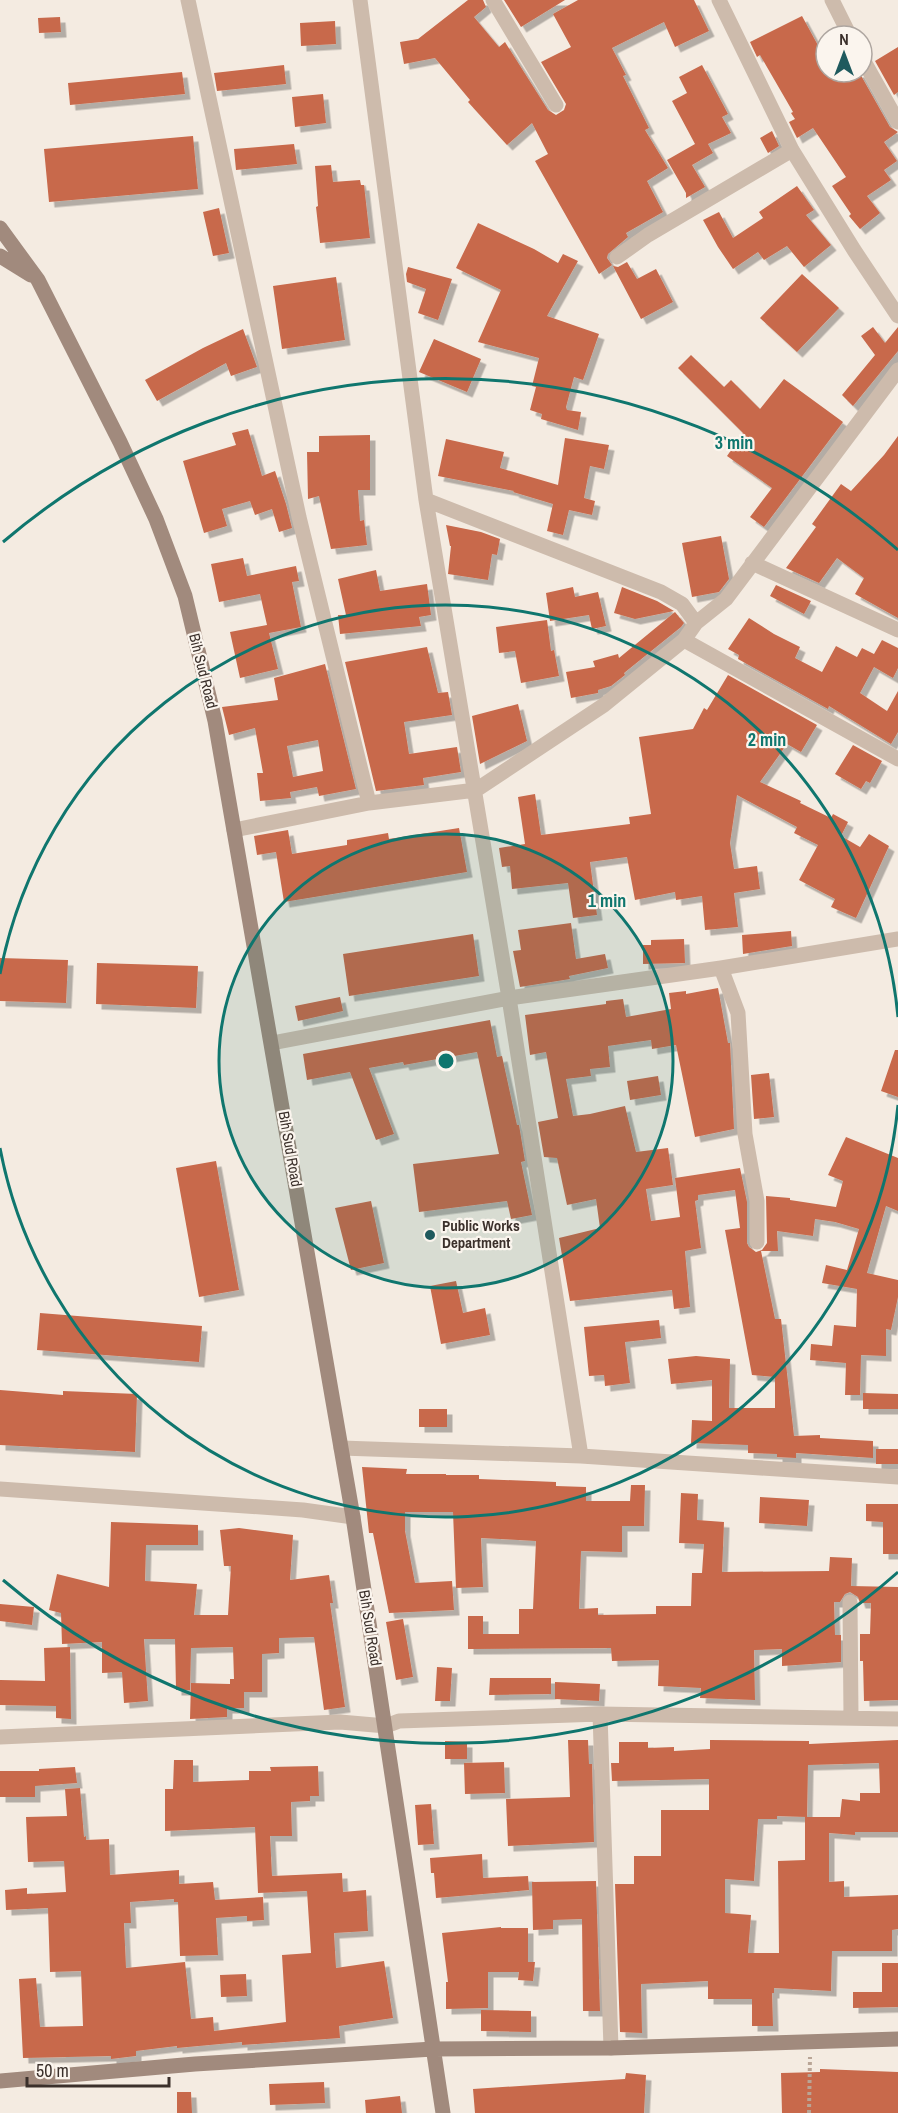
<svg xmlns="http://www.w3.org/2000/svg" width="898" height="2113" viewBox="0 0 898 2113" font-family="'Archivo Narrow',sans-serif">
<style>
.building{fill:#c8694b;fill-rule:evenodd;filter:url(#shadow)}
.lines{fill:none;stroke-linecap:round;stroke-linejoin:round}
.path{stroke:#b9a596;stroke-width:4;stroke-dasharray:3 3;stroke-linecap:butt}
.street{stroke:#cdbbac;stroke-width:15}
.secondary{stroke:#a18a7d;stroke-width:15}
.ring{fill:none;stroke:#0f766e;stroke-width:3}
.poi-dot{fill:#1f5a5e;stroke:#fbf5ee;stroke-width:2}
.labels{text-anchor:middle;stroke-width:4.5;stroke-linejoin:round;paint-order:stroke}
.street-label{font-size:15px;fill:#3b302b;stroke:#fbf5ee}
.poi-label{font-size:15px;font-weight:bold;fill:#3b302b;stroke:#fbf5ee;text-anchor:start}
.centre{fill:#0f766e;stroke:#fbf5ee;stroke-width:3}
.ring-label{font-size:18px;text-anchor:middle;font-weight:bold;fill:#0f766e;stroke:#fbf5ee;stroke-width:4.5;stroke-linejoin:round;paint-order:stroke}
</style>
<defs>
<filter id="shadow"><feDropShadow dx="5.5" dy="5.5" stdDeviation="0" flood-color="#0004"/></filter>
</defs>
<rect width="100%" height="100%" fill="#f4ebe1"/>
<path class="building" d="M468,0H483L486,7L474,17L499,47L505,42L548,110L556,115L564,110L566,104L541,62L571,47L553,14L578,0H694L709,31L675,47L664,22L612,48L626,75L623,76L649,128L645,130L668,168L647,181L663,212L626,233L628,237L608,254L607,258L612,265L599,274L535,161L548,154L532,123L507,145L468,102L470,100L435,58L404,64L400,42L418,39Z
M504,0H565L521,27Z
M802,16L821,51L826,48V72H859L890,127L898,132L884,142L897,161L884,170L891,180L867,196L880,213L860,229L849,216L851,214L832,186L846,177L813,128L797,138L789,122L795,119L791,113L793,112L760,55L757,57L750,42Z
M60,17L61,32L39,33L38,18Z
M335,21L336,44L301,46L300,23Z
M898,47V92L894,95L875,61Z
M284,65L286,84L217,91L214,73Z
M702,65L728,114L722,117L731,133L708,144L713,153L692,165L705,187L686,198V193L667,160L695,144L672,101L687,93L679,77Z
M182,72L185,94L70,105L68,83Z
M323,94L326,123L295,127L292,97Z
M772,131L779,146L768,153L760,138Z
M193,136L198,189L49,202L44,149Z
M294,144L297,164L236,170L234,149Z
M331,165L333,182L360,180L361,185H364L370,238L320,243L316,207L318,206L315,166Z
M797,186L814,210L806,215L831,245L804,267L787,246L764,260L758,252L733,269L718,247L703,220L719,212L733,238L763,218L759,212Z
M219,208L229,253L213,256L203,212Z
M478,223L534,249L558,263L563,254L578,261L547,316L599,334L583,380L574,377L566,407L567,410L581,412L578,430L541,419L542,414L530,410L536,387L532,386L539,358L478,342L501,290L456,268Z
M627,262L637,279L656,269L673,302L641,319L613,266L618,267Z
M408,267L452,279L438,320L418,313L426,289L407,282L406,274Z
M802,274L839,308L797,352L760,318Z
M336,277L345,340L282,349L273,286Z
M873,327L885,343L898,327V351L853,406L842,395L875,355L861,336Z
M243,329L257,367L231,376L226,363L157,401L145,380L203,348Z
M434,339L481,359L467,392L419,372Z
M691,355L724,387L731,380L760,409L784,379L843,422L764,527L750,517L772,488L727,456L743,433L678,368Z
M248,429L262,476L275,471L286,504L292,528L279,532L272,509L255,515L250,501L222,509L227,526L204,533L183,461L236,445L232,433Z
M370,435V490H358L360,521L364,520L367,545L331,549L319,496L308,499L307,452H319V436Z
M898,436V618L855,594L864,578L837,558L819,583L786,568L816,527L812,524L841,484L851,491L884,455Z
M565,438L609,445L604,469L590,466L584,498L595,501L592,515L569,510L563,535L547,531L553,504L513,492L514,491L438,476L446,439L504,452L500,468L558,485Z
M446,525L481,532L500,539L497,555L492,554L488,580L448,574L451,546H450Z
M721,536L729,579L719,592L692,597L682,543Z
M243,558L247,576L296,566L299,581L292,582L301,627L269,633L278,669L240,678L230,632L267,625L260,594L219,602L211,564Z
M376,570L380,591L427,584L431,615L419,617L421,626L340,634L338,615H346L338,579Z
M776,585L811,601L804,614L770,596Z
M573,587L575,597L598,592L606,626L592,629L589,615L550,621L546,593Z
M622,587L657,601L674,611L635,619L614,613Z
M675,612L684,623L681,627L624,673L625,675L611,686L598,690V693L571,698L566,672L595,667L593,661L618,654L619,658Z
M749,618L774,634L800,647L795,658L822,672L836,646L857,657L862,648L874,654L882,640L898,648V668L893,678L874,667L860,693L887,711L898,691V732L891,744L829,706L828,709L738,659L739,655L728,649Z
M547,620L551,651L554,650L559,676L521,683L515,651L499,653L496,627Z
M427,647L438,693L448,692L452,715L404,722L409,754L457,747L461,772L423,778L424,785L376,791L345,662Z
M325,664L356,789L319,796L317,787L290,792L291,798L260,801L257,773H263L255,728L229,735L222,707L278,700L274,678ZM318,740L323,771L293,777L287,746Z
M728,675L817,725L801,752L787,744L760,782L801,801L800,803L831,818L833,814L848,822L841,836L860,847L869,834L889,846L856,918L831,907L835,899L799,880L818,845L794,833L797,827L737,795L730,843L734,869L757,866L760,889L734,893L738,927L705,930L702,896L676,900L675,892L635,900L627,857L590,862L597,915L573,918L568,883L512,889L510,866L502,867L499,848L525,844L518,797L535,794L541,835L630,824L629,817L651,814L639,737L693,729L704,708L707,710Z
M518,704L527,741L480,764L472,716Z
M853,745L882,761L870,783L866,781L861,789L835,774Z
M459,828L467,872L284,902L276,852L257,855L254,836L288,830L292,854L347,845V840L388,833L389,839Z
M571,923L576,959L605,954L608,968L569,976L570,979L520,987L513,951L521,950L518,930Z
M791,931L792,946L743,954L742,935Z
M473,934L479,976L349,996L343,954Z
M684,939L685,963L643,964V945H651V940Z
M0,958L68,960L66,1003L0,1001Z
M97,963L198,966L196,1008L96,1004Z
M718,988L728,1043H730L734,1129L695,1137L676,1045L652,1049L651,1040L608,1046L610,1067L590,1069L591,1076L566,1079L573,1116L590,1114L625,1106L636,1152L668,1148L673,1185L646,1189L651,1221L680,1217L675,1178L740,1168L747,1202V1243L749,1247L756,1252L762,1250L767,1243L766,1196L790,1198V1200L836,1207L843,1181L828,1175L846,1137L898,1158V1211L886,1206L867,1273L898,1280V1297L891,1330L886,1329V1356L861,1355L860,1395H845L846,1363L810,1360L811,1344L832,1346L834,1325L856,1327L857,1289L822,1283L826,1265L847,1270L859,1229L835,1222L815,1219L813,1236L777,1231L778,1251H761L775,1319H781L794,1436L820,1435V1438L873,1441V1458L796,1453V1458L777,1457V1454L748,1453V1445L691,1443L692,1420L712,1421V1380L671,1384L668,1359L696,1356L730,1359L729,1408H775V1377L752,1375L725,1230L740,1228L735,1190L698,1195V1200L695,1201L701,1248L685,1251L690,1307L674,1309L672,1290L570,1301L559,1238L600,1228L596,1199L567,1205L557,1158L544,1157L538,1122L558,1118L546,1052L530,1055L525,1015L606,1004V1001L623,999L626,1017L671,1009L669,993L686,991V994Z
M340,997L343,1011L298,1021L295,1006Z
M490,1020L497,1057L502,1056L517,1125H519L525,1161L521,1162L532,1215L511,1219L507,1201L419,1212L413,1164L499,1154L477,1052L404,1065L403,1062L369,1068L394,1134L376,1140L350,1072L307,1080L303,1054Z
M895,1050H898V1097L881,1091Z
M769,1073L774,1117L754,1119L751,1075Z
M658,1076L661,1095L630,1100L627,1081Z
M216,1161L239,1290L199,1297L176,1168Z
M371,1201L384,1263L351,1270L335,1208Z
M456,1281L463,1313L485,1308L490,1335L441,1344L430,1286Z
M40,1313L202,1326L199,1362L37,1350Z
M659,1320L661,1338L625,1342L630,1383L605,1386L604,1375L589,1376L584,1327Z
M0,1390L63,1395V1391L137,1394L135,1452L0,1445Z
M863,1393L898,1394V1409H863Z
M419,1409H447V1427H419Z
M876,1449H898V1464H876Z
M362,1467L407,1469L406,1474H446V1475H479V1479L556,1482V1486L586,1487V1501H630L631,1485H645L644,1526H622V1552L581,1551L579,1609L598,1608V1615L656,1614V1606H691L692,1573H702L704,1544L679,1543L681,1493L698,1494L697,1520L724,1522L722,1572L829,1571L830,1557L852,1558L851,1586L898,1587V1700L864,1701L863,1661H860V1634H870L871,1603H860L858,1597L850,1592L845,1594L840,1602H834L835,1635H841V1662L782,1666V1649L754,1650L755,1700L700,1698L701,1688L658,1686L659,1660L612,1661L611,1648L468,1649V1616H483V1634H519V1609H533L536,1541L481,1538L483,1587L456,1588L453,1512H405V1531L415,1583L452,1581L454,1610L389,1613L373,1533H369Z
M760,1497L809,1500L807,1526L759,1523Z
M866,1504H898V1554H883V1522L866,1521Z
M111,1522L198,1525V1545H146L145,1581L197,1584L194,1615H228L231,1566H224L220,1530L239,1528L293,1535L290,1580L329,1575L333,1603H330L345,1707L324,1710L314,1637L279,1638V1653L262,1654V1692H244V1708H227V1717L190,1719L191,1683L230,1684V1679H234L233,1647L191,1648L190,1690H176L175,1639H144L148,1701L124,1703L122,1672L102,1673V1642L62,1644L61,1613L49,1610L57,1574L109,1587Z
M0,1604L34,1607L32,1625L0,1621Z
M403,1619L413,1677L396,1680L386,1622Z
M70,1647L71,1719L56,1718V1706L0,1705V1680L45,1681L44,1648Z
M437,1667L452,1668L450,1701H435Z
M490,1678H551V1694L489,1695Z
M555,1682L600,1684L599,1701L555,1699Z
M568,1740H588L589,1764H592L594,1842L508,1846L506,1799L570,1797Z
M710,1740L809,1741V1744L898,1740V1832H855V1835L829,1833V1882L844,1881V1897L898,1895V1929L892,1930V1951H832L831,1991L774,1988V1993H772L773,2026H752V1999H708V1981L641,1984L642,2033L620,2032L615,1884H634V1856H661V1810H709V1779L612,1781L611,1763H619V1742H648V1748L674,1747V1751L710,1749ZM879,1763L880,1793H860V1801L842,1799L840,1817H807L808,1765ZM777,1816L807,1817H805V1860L778,1861L779,1953H748L751,1915L725,1913V1879L754,1881L758,1819H777Z
M445,1741L467,1742V1759H445Z
M174,1760H193V1782L249,1780V1771H271L270,1767L318,1766L319,1796H310V1801L291,1802L292,1836H270L272,1876L342,1873L343,1892L366,1890L368,1931L334,1933L336,1968L384,1961L393,2018L339,2026L340,2038L242,2045V2042L177,2048V2046L136,2051V2056L111,2059V2056L23,2058L19,1979L36,1978L40,2027L83,2026L81,1971L50,1972L48,1908L6,1910L5,1890L27,1888V1894L66,1892L64,1861L28,1862L26,1817L67,1816L65,1789L80,1788L84,1837L86,1836V1840L109,1839L110,1875L179,1870V1884L213,1882L215,1900L263,1897L264,1920L247,1921V1916L216,1918L218,1955L180,1956L178,1902H174V1899L130,1902L131,1923H124L126,1968L185,1962L191,2019L213,2017L214,2031L286,2022L282,1955L311,1953L307,1891L258,1893L255,1827L165,1831V1789H173Z
M504,1762L505,1793L465,1794L464,1763Z
M75,1767L77,1783L35,1786V1797H0V1771H39V1769Z
M431,1804L434,1844L418,1845L415,1805Z
M482,1854L483,1878L528,1876L529,1890L436,1898L434,1873H431L430,1858Z
M596,1881L600,2011H583L582,1919L553,1920V1929L533,1930L532,1882Z
M501,1927V1928H528V1962H535L533,1981L518,1980L519,1972H488V2008L446,2009V1982H448L442,1933Z
M882,1963H898V2007L853,2008V1992H882Z
M246,1974L247,1996L221,1997L220,1975Z
M481,2010L531,2011V2032L481,2031Z
M820,2069L898,2072V2113H782L781,2073L820,2072Z
M626,2073L646,2075L644,2113H475L473,2089L625,2079Z
M324,2082L325,2103L270,2105L269,2084Z
M177,2092H191L192,2113H177Z
M400,2096L402,2113H366L365,2100Z"/>
<g class="lines">
<path class="path" d="M809,2113L810,2057"/>
<path class="street" d="M188,0L299,517L369,803
M360,0L426,500L509,998L581,1456
M493,0L556,105
M719,0L792,150L854,250L898,316
M832,0L850,36
M862,58L898,122
M617,257L648,235L792,150
M426,500L661,592L682,604L696,623
M752,563L898,630
M684,640L898,759
M234,830L369,803L476,790L604,705L684,640L696,623L726,599L898,370
M721,968L738,1013L745,1134L757,1201V1242
M272,1043L509,998L721,968L898,939
M341,1448L581,1456L898,1477
M0,1489L303,1510L353,1517
M850,1602L851,1717
M600,1714L611,2048
M0,1737L340,1722L386,1726L399,1721L600,1714L898,1719"/>
<path class="secondary" d="M0,228L38,280L120,442L156,519L185,596L215,721L353,1517L443,2113
M0,256L31,275
M0,2081L195,2064L433,2049L611,2048L898,2039"/>
</g>
<circle cx="446" cy="1061" r="227" fill="#0f766e" fill-opacity=".12"/>
<g class="ring">
<circle cx="446" cy="1061" r="227"/>
<path d="M898 1105A454 454 0 0 1 0 1148M0 974A454 454 0 0 1 898 1017"/>
<path d="M898 1572A682 682 0 0 1 3 1580M3 542A682 682 0 0 1 898 550"/>
</g>
<circle class="poi-dot" cx="430" cy="1235" r="6"/>
<g class="labels">
<g class="street-label">
<text transform="translate(203 671) rotate(76)" y="5">Bih Sud Road</text>
<text transform="translate(290 1149) rotate(80)" y="5">Bih Sud Road</text>
<text transform="translate(370 1628) rotate(81)" y="5">Bih Sud Road</text>
</g>
<g class="poi-label">
<text x="442" y="1231">Public Works<tspan x="442" dy="17">Department</tspan></text>
</g>
</g>
<circle cx="446" cy="1061" r="9" class="centre"/>
<g class="ring-label">
<text x="734" y="449">3 min</text>
<text x="767" y="746">2 min</text>
<text x="607" y="907">1 min</text>
</g>
<g transform="translate(844 54)"><circle r="28" fill="#fbf5ee" stroke="#aea6a0" stroke-width="1.5"/>
<path d="M0-4.5L10 22L0 15L-10 22Z" fill="#1f5a5e"/>
<text y="-9" font-size="16" font-weight="bold" text-anchor="middle" fill="#3b302b">N</text>
</g>
<path d="M27 2077v9h142v-9" fill="none" stroke="#3b302b" stroke-width="3"/>
<text x="36" y="2077" font-size="18" fill="#3b302b" stroke="#fbf5ee" stroke-width="4.5" paint-order="stroke">50 m</text>
</svg>
